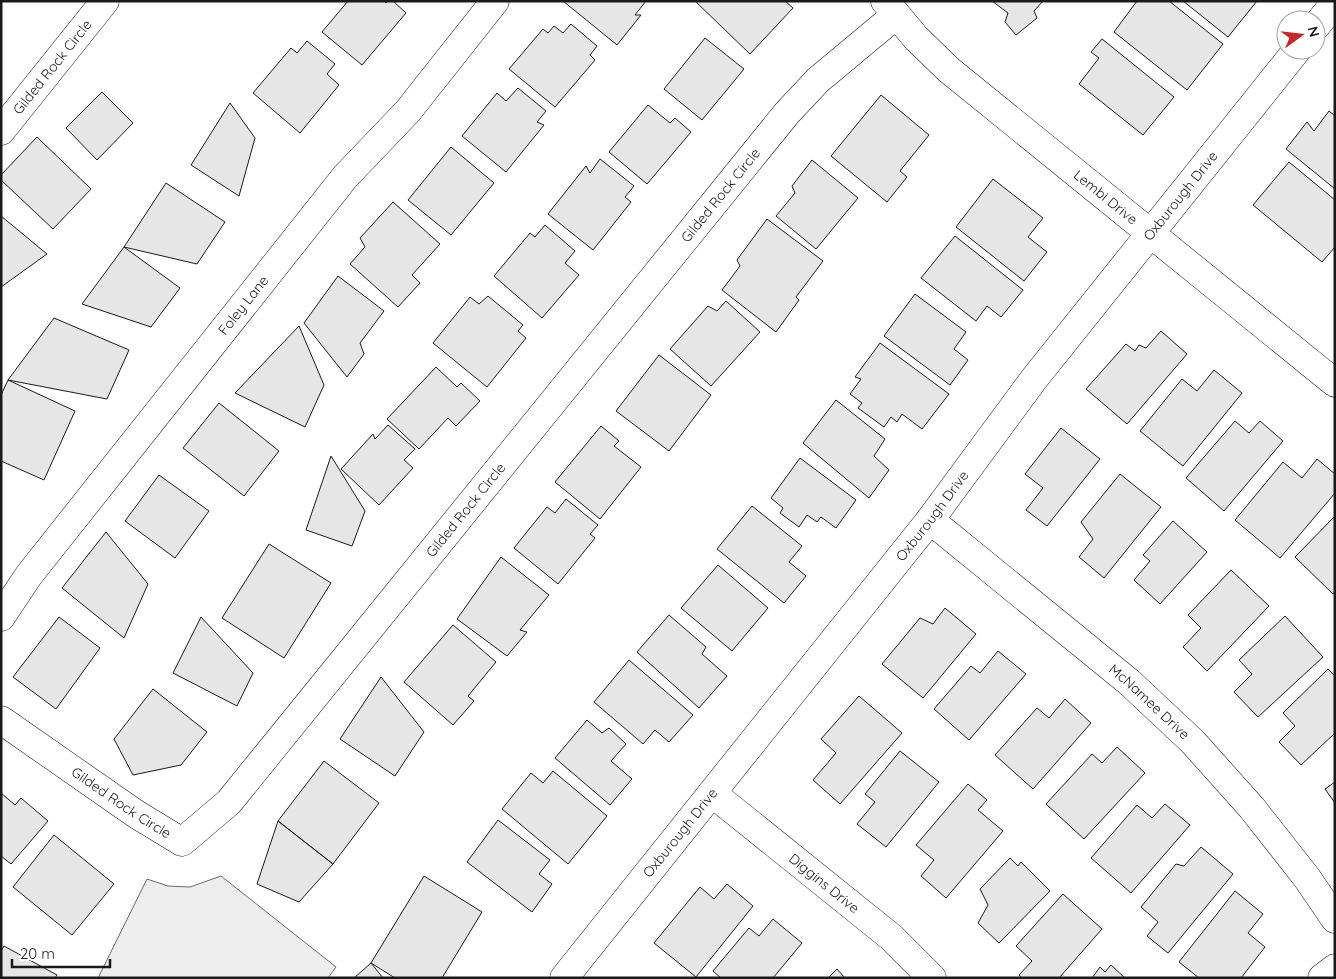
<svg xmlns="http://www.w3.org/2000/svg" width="1336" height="979" viewBox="0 0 1336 979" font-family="Quicksand,sans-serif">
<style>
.built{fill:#ededed;stroke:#6a6a6a}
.building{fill:#e6e6e6;stroke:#1a1a1a}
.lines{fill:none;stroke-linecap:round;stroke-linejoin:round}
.minor-casing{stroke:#1a1a1a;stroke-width:29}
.minor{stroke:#fff;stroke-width:28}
.labels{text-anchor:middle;stroke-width:4;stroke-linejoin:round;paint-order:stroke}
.street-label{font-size:14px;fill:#1a1a1a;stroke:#fff}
</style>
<rect width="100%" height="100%" fill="#fff"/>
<path class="built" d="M221,876L336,967L328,978H98L147,879L168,886L190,887Z"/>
<path class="building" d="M348,1H384L386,3L388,1H393L406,13L362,65L322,32Z
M563,1H646L635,15H641L617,45Z
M695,1H785L793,8L750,54Z
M992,1H1043L1034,11L1037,18L1016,35L1005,22L1008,13Z
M1137,1H1169L1223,44L1187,90L1114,32Z
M1183,1H1257L1228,37Z
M571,24L597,46L590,55L595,60L555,107L509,69L543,29L548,33L554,26L563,33Z
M705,38L744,69L702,120L664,89Z
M1102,39L1174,97L1143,135L1079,84L1099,58L1091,52Z
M307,41L335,64L327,74L339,85L300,133L253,93L291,48L297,53Z
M518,88L546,111L537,122L544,125L506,172L462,136L497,93L506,101Z
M102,92L133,123L97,160L66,128Z
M881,95L929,135L900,171L907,177L887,202L831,156Z
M230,103L255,138L239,196L191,165Z
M648,105L670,123L675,118L691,132L647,184L609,152Z
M1329,111L1335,116V189L1286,149L1307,122L1314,131Z
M37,137L91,189L53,229L1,180V175Z
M451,147L494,183L451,235L408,200Z
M600,159L634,186L625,197L631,202L593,250L548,214L586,166L590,173Z
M812,160L858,198L816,249L776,216L795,193L792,186Z
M1289,162L1335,200V247L1322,262L1253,205Z
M993,179L1043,218L1028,237L1047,252L1024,281L956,227Z
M166,183L225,222L197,264L124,247Z
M393,202L440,244L412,275L420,283L398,307L350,264L365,247L360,238Z
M1,216L47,254L1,287Z
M767,219L823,261L796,297L799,300L776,332L722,290L740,266L737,260Z
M545,225L575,251L565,263L579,275L542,318L494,276L530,233L535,237Z
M955,236L1023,290L1001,317L987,306L976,321L921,278Z
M124,247L180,288L151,327L82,304Z
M338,276L384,311L360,343L364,354L347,377L304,323Z
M915,294L966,332L954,349L968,360L950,385L884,336Z
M488,296L523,325L518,331L526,338L487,387L433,343L470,297L479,304Z
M726,301L760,332L711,386L670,349L708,306L717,311Z
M54,318L129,350L107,399L8,380Z
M299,326L324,385L305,427L235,393Z
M1161,331L1187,354L1127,424L1086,389L1126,344L1135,351L1139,345L1146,348Z
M880,343L949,394L922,429L902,414L897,422L891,417L884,427L858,408L862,403L850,394L861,379L855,377Z
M659,355L711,395L669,451L616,411Z
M436,367L457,387L461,383L480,401L456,426L448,418L419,449L387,419Z
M1214,370L1242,393L1183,466L1140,431L1182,379L1197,391Z
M8,380L75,411L44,480L1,461V395Z
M836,400L885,439L874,456L889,470L869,498L803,443Z
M219,403L279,451L244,496L183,448Z
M1235,421L1249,433L1260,421L1283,441L1224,511L1186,478Z
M388,425L415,449L404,460L413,468L379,505L341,469L373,434L375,439Z
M601,426L619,441L614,446L641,467L600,519L555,482Z
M1061,428L1100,459L1047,526L1026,510L1043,488L1025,474Z
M331,456L365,511L352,546L306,530Z
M800,458L856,500L836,528L821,517L817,522L807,515L799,527L780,513L783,508L771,498Z
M1317,459L1335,474V493L1280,558L1235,520L1283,462L1302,478Z
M1120,474L1161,507L1104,578L1079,557L1093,539L1081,522Z
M159,475L209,511L175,558L125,521Z
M566,499L598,525L590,534L595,538L558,584L514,548L547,507L555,513Z
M752,506L802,546L789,562L806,576L784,603L717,549Z
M1335,516V592L1333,594L1295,557Z
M1173,521L1207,552L1160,604L1134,580L1150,561L1143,555Z
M106,532L148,584L124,638L62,588Z
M269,544L331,583L284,658L222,618Z
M501,557L549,595L520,630L527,632L507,656L457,619Z
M718,565L768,608L732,651L681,608Z
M1231,570L1269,606L1207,671L1183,647L1201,628L1188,615Z
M945,608L976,634L923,698L882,664L920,618L933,624Z
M669,615L706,647L702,654L727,676L699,708L637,652Z
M1285,616L1323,657L1258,717L1234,692L1252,674L1239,660Z
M59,617L100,648L56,709L13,677Z
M201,617L253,673L237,706L173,673Z
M453,625L496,662L468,696L474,701L453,725L404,682Z
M998,651L1026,674L969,740L934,709L971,666L980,673Z
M629,660L693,715L669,742L655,730L643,744L594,702Z
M1328,669L1335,676V733L1301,765L1279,742L1295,726L1283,713Z
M381,677L424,732L395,776L340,739Z
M153,689L207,732L181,765L133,775L114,739Z
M859,696L902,733L840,804L813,780L836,753L821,739Z
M1065,699L1091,723L1033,789L995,755L1037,708L1049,718Z
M587,720L602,733L609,728L626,744L611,761L632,779L610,805L555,758Z
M1117,747L1145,773L1084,839L1046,804L1092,754L1102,763Z
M900,751L939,782L886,847L857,824L875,802L865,794Z
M324,761L379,803L333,864L278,821Z
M553,771L607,816L568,864L502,809L531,773L543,783Z
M1335,782V803L1325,789Z
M968,784L987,800L978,810L1003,831L946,898L921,876L934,860L916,845Z
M1,793L15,805L21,798L48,821L11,864L1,856Z
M1165,804L1190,825L1131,893L1091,858L1137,805L1152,818Z
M498,820L550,860L539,874L552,884L532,912L467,862Z
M278,821L333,864L299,902L257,884Z
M54,835L114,884L72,935L13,887Z
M1201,847L1233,874L1168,953L1147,936L1158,922L1141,907L1176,864L1184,866Z
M1010,858L1018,866L1021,862L1050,891L999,943L978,923L988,905L980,889Z
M424,876L482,912L442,978H395L371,963Z
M727,884L753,906L696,977L654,943L700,887L714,899Z
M1235,891L1263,914L1248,933L1265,947L1241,978H1199L1179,962Z
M1063,894L1102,929L1059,978H1022L1019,975L1032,961L1016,946Z
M773,919L802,943L773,978H721L713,971L749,928L759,936Z
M4,946L57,975L55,978H1V951Z
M371,963L383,978H354Z
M1111,965L1125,978H1092L1100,967L1105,972Z
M837,969L845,978H828Z"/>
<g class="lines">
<g class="minor-casing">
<g id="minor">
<path id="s1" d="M885,1L916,38L949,70L1335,383"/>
<path d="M1316,26L1335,3"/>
<path id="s2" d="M1,131L105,1"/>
<path id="s3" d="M930,520L1129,682L1193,742L1252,808L1307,878L1335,919"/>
<path id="s4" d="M1,617L29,575L345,177L408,111L495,1"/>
<path id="s5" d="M1,720L136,814L182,842L229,802L787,113L818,80L896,15"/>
<path id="s6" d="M712,793L891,937L932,978"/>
<path id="s7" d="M564,978L930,520L1034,379L1297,50"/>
<path d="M1322,978L1335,968"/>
</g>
</g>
<use href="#minor" class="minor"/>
</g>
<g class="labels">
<g class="street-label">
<text dy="5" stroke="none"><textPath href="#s2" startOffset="82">Gilded Rock Circle</textPath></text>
<text dy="5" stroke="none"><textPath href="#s5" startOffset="1061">Gilded Rock Circle</textPath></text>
<text dy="5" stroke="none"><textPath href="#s7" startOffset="996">Oxburough Drive</textPath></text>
<text dy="5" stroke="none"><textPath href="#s1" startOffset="296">Lembi Drive</textPath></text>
<text dy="5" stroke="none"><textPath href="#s4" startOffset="395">Foley Lane</textPath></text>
<text dy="5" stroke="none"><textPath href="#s5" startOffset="656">Gilded Rock Circle</textPath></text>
<text dy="5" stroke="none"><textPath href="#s7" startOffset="591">Oxburough Drive</textPath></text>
<text dy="5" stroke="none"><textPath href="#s3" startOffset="285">McNamee Drive</textPath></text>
<text dy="5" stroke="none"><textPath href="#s5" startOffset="146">Gilded Rock Circle</textPath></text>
<text dy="5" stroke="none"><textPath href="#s7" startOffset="186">Oxburough Drive</textPath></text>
<text dy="5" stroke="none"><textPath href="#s6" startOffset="144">Diggins Drive</textPath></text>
</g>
</g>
<rect width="1336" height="979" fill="none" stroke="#1a1a1a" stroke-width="5"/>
<g transform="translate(1301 35) rotate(75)"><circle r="24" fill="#ffffff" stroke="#a3a3a3"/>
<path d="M0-4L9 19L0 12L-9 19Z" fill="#c62828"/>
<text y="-8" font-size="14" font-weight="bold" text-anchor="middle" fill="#1a1a1a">N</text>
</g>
<path d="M12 959v8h98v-8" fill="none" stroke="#1a1a1a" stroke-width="2.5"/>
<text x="20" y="959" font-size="15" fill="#1a1a1a" stroke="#ffffff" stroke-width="4" paint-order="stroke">20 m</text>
</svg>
